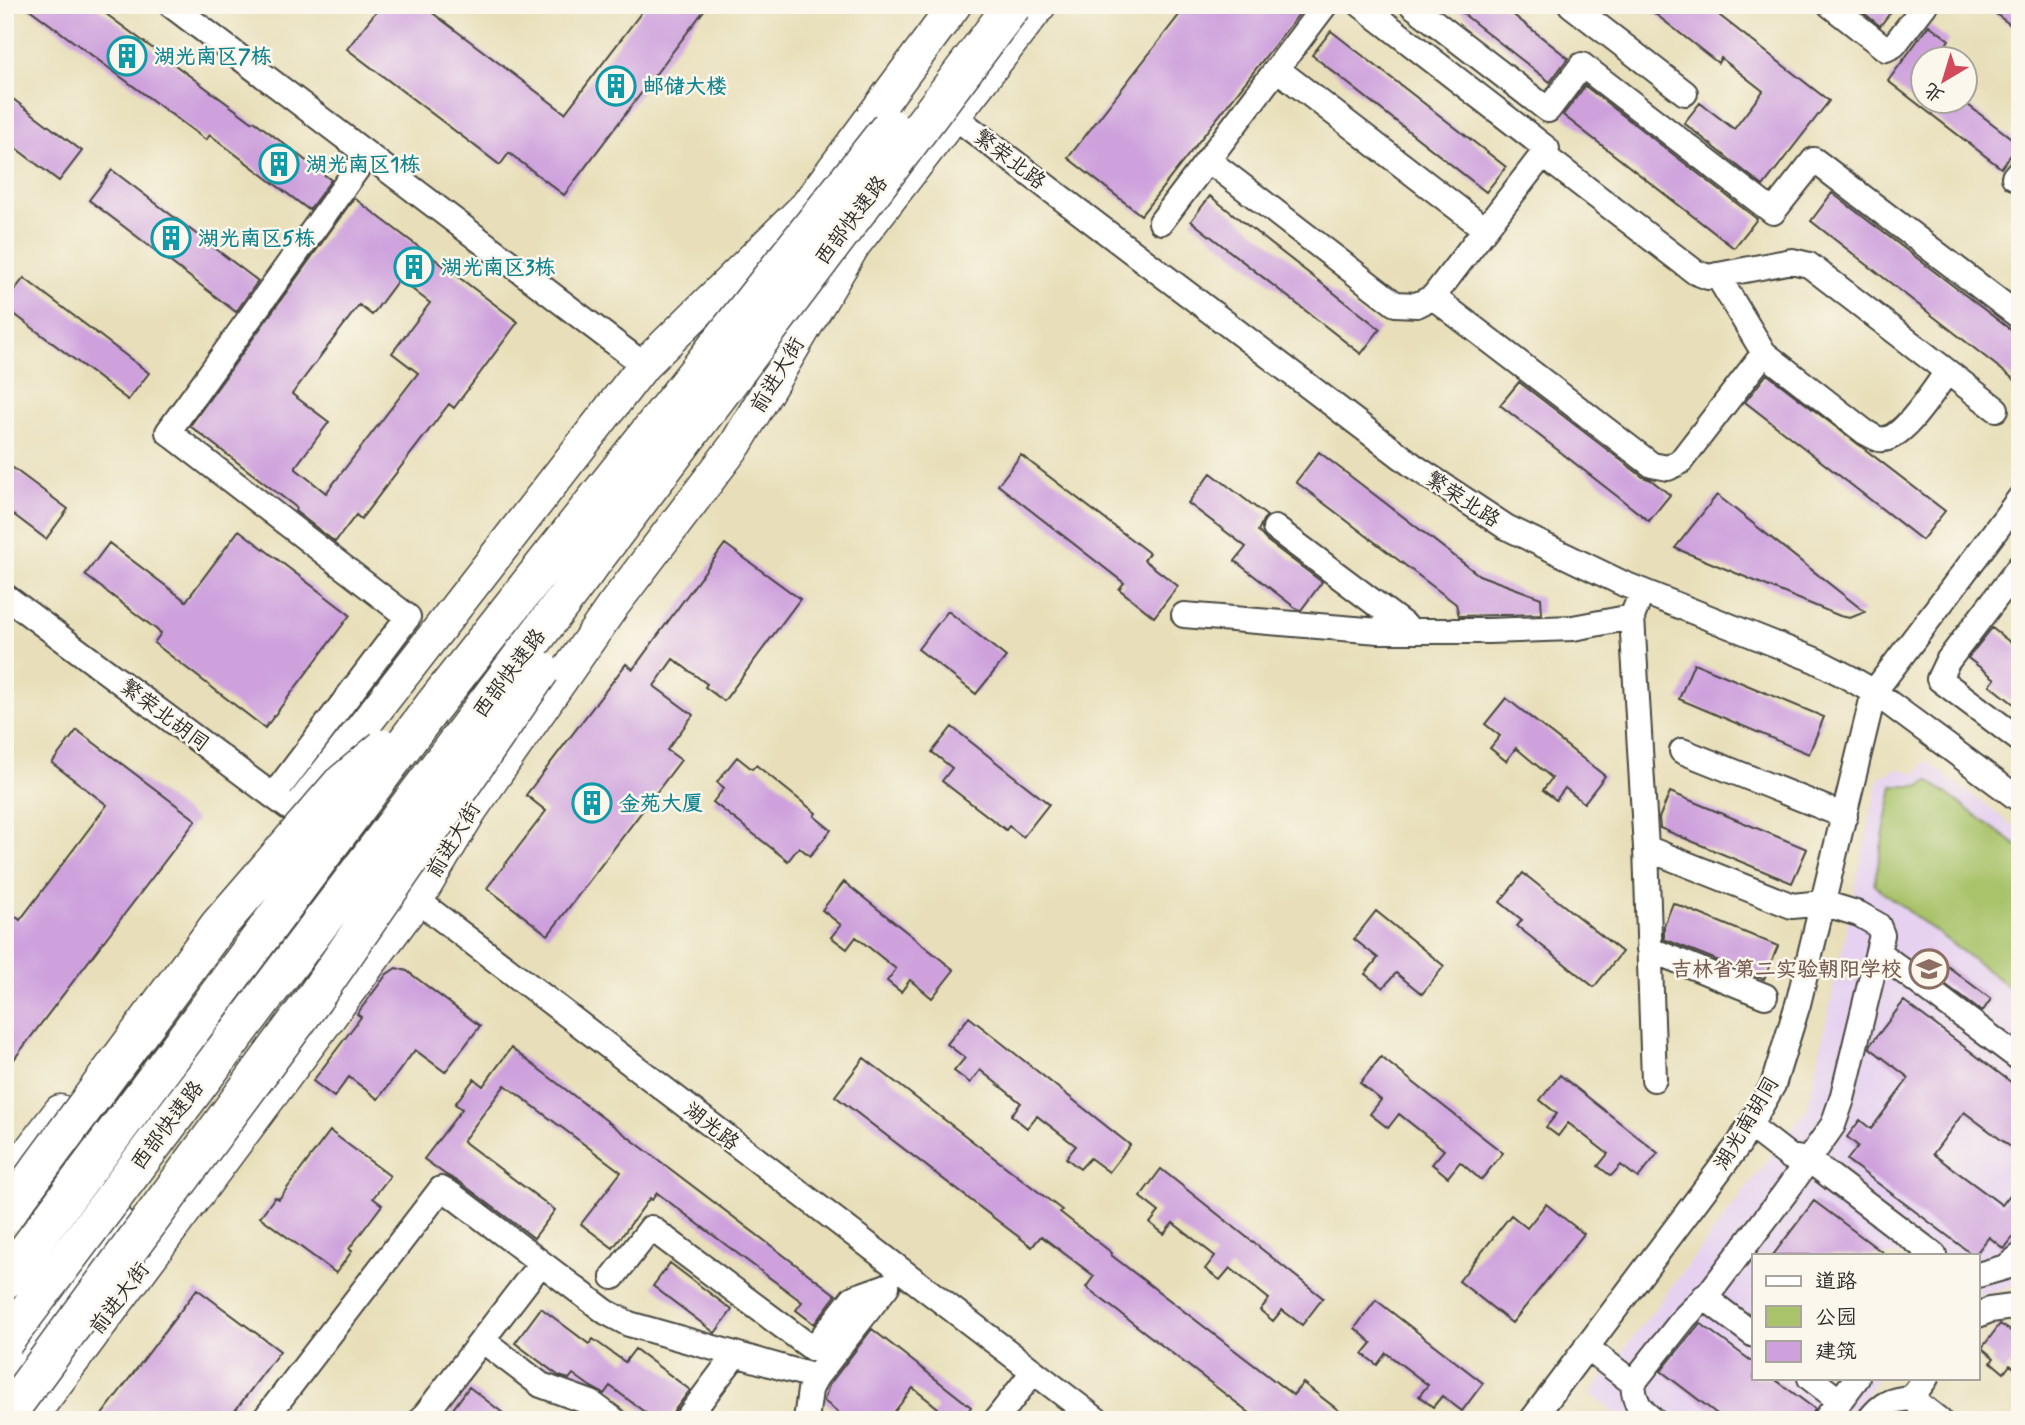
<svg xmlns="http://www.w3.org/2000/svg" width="2025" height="1425" viewBox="0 0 2025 1425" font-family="Mynerve,'LXGW WenKai TC',sans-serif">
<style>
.built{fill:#e6d2f0}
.green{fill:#a9c36a;stroke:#6a774a;stroke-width:2}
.building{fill:#cea1dd;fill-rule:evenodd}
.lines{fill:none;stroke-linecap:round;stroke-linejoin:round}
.minor-casing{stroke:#474640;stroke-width:28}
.major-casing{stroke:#474640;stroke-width:35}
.minor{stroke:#fff;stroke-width:24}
.major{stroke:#fff;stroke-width:32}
.highway-bridge-casing{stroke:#474640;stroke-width:40;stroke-linecap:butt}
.highway-bridge{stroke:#fff;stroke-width:37}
.labels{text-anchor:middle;stroke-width:5;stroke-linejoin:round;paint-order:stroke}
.culture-label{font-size:21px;font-weight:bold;fill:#0d838f;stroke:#fbf7ec;text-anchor:start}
.street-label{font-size:21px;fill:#2b2b2b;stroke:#fbf7ec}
.education-label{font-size:21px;font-weight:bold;fill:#785e54;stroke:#fbf7ec;text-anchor:end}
</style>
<rect width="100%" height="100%" fill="#fbf7ec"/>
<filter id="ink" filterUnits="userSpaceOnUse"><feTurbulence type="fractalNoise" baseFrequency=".0143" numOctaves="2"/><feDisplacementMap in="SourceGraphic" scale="14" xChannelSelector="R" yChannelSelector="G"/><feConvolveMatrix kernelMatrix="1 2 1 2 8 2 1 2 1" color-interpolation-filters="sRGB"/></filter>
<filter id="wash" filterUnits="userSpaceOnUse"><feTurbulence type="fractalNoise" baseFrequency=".00686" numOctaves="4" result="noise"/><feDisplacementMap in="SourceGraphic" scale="28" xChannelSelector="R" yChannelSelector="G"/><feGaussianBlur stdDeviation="1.57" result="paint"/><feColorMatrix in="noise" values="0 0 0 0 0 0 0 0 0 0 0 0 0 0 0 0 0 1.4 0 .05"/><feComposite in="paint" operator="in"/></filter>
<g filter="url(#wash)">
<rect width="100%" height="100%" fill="#e8dfba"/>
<path class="built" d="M1926,761L2020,831V1280L2016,1285L1978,1295V1255H1754V1378H1878L1847,1420H1624L1590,1394L1808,1107L1879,777L1898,769L1916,773Z"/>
<path class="green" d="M1928,780L2020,848V995L1874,885L1893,786H1921Z"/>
<g id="blocks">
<path class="building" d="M24,5H94L252,122L254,121L331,180L309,210L210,135L206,140Z
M381,5H422L565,113L647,5H708L564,195L509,153L500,165L347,49Z
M1187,5H1306L1141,215L1068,158Z
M1452,5H1501L1568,58L1550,82Z
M1644,5H1706L1829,101L1763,186L1684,123L1700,103L1734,129L1763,91L1721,58L1718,63Z
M1854,5H1896L1880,26Z
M1984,5H2020V32Z
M1929,25L1949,40L1935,60H1923V102H1964L2019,144L2001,168L1888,81Z
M1331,31L1506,167L1486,192L1312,55Z
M1585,86L1757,219L1734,248L1563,115Z
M5,93L82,151L59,181L5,140Z
M112,170L258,281L236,312L89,200Z
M1832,193L2020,337V384L1811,221Z
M1210,196L1380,329L1361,354L1191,221Z
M354,198L518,322L454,408L449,404L361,519L356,515L335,542L295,511L297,508L190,426ZM399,279L430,303L392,353L418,373L326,493L296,469V466L329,422L292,394L359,305L372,315Z
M24,278L149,373L128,400L5,307V302Z
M1767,374L1945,511L1922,540L1745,402Z
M1519,382L1643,477L1651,480L1670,495L1649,521L1500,405Z
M1319,452L1479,575L1541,598L1542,614L1459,616L1456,604L1296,482Z
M1021,455L1149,553L1144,560L1178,586L1154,617L1119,589L1124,583L998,485Z
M5,462L68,509L46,539L5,508Z
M1211,473L1267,516L1263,520L1258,531L1266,540L1322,582L1301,610L1297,609L1235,561L1246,547L1188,503Z
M1717,495L1865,612L1850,618L1840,616L1675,548Z
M239,530L350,615L265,728L154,643L161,633L85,575L109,543L186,601Z
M725,544L800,599L724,701L705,687L707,684L673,659L654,686L693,715L667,750L681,760L548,935L487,888L546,811L526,795L626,664L633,669Z
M948,611L1006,657L976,694L918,649Z
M1992,628L2020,650V709L1990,685L1995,679L1968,658Z
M1694,663L1824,717L1809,754L1679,699Z
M1506,698L1605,776L1584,803L1565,788L1556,800L1543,790L1552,778L1516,748L1506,761L1490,748L1500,736L1485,724Z
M952,727L1049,804L1023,837L1009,826L1006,830L942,781L952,768L932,752Z
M77,730L196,820L5,1071V908L20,920L107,805L52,763Z
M737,757L752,769L756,765L816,813L814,816L831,830L810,856L799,847L788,861L713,802L724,788L717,782Z
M1670,792L1807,849L1792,883L1660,828L1659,818Z
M1523,873L1622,952L1594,987L1517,926L1522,920L1500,902Z
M844,882L954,970L932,998L910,980L901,992L887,981L896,969L856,937L847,949L831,937L841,925L822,910Z
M1673,903L1778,946L1764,979L1664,939V926Z
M1376,911L1444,966L1422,994L1396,973L1383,988L1365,974L1378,958L1354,939Z
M1926,950L1991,999L1982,1012L1917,963Z
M396,968L407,971L480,1026L445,1072L415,1050L378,1099L349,1077L334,1097L313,1081L361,1017L357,1014L387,974Z
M1904,1001L2020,1089V1154L1964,1112L1933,1154L2002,1205L2020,1182V1228L2004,1249L1989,1237L1975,1255H1973L1847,1160L1858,1146L1847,1137L1860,1120L1871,1129L1909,1078L1870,1048L1871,1044Z
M969,1017L1130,1145L1109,1172L1090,1158L1080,1169L1066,1158L1076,1146L1037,1116L1027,1128L1011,1115L1021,1103L980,1070L970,1083L954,1071L965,1058L947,1044Z
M511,1048L836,1295L814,1324L796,1310L802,1302L657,1193L652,1200L650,1198L613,1248L581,1224L621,1172L505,1085L463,1141L555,1210L534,1238L461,1183L446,1175L424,1159L462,1109L455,1104L474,1079L483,1086Z
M1381,1057L1503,1153L1481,1180L1460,1162L1448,1177L1432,1164L1444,1150L1399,1114L1388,1128L1370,1114L1381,1100L1360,1083Z
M864,1058L1062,1210L1060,1212L1112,1253L1111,1255L1293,1395L1303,1383L1351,1420H1259L1086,1287L1094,1276L1041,1236L1032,1247L835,1096Z
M1560,1075L1658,1153L1638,1178L1621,1165L1611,1176L1598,1166L1608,1154L1568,1123L1558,1136L1546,1127L1557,1114L1540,1100Z
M330,1131L390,1176L373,1198L382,1205L349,1249L352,1251L336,1273L260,1217L275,1197L279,1199Z
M1161,1169L1323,1298L1302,1325L1282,1310L1273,1321L1260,1310L1269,1299L1230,1268L1220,1280L1205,1269L1215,1256L1173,1223L1164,1234L1150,1223L1159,1212L1140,1197Z
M1814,1201L1886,1255H1773Z
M1546,1204L1584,1234L1512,1323L1459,1281L1511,1215L1527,1228Z
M670,1263L732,1310L715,1333L653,1286Z
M197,1289L280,1351L228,1420H98Z
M1376,1300L1483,1383L1462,1411L1442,1396L1433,1407L1419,1396L1428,1385L1386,1353L1377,1365L1363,1354L1372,1343L1355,1328Z
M541,1308L589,1344L593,1339L625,1362L635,1349L690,1390L674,1411L671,1420H655L610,1386L604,1394L591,1387L573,1374L569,1379L559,1376L515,1343Z
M1700,1323L1754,1363V1378H1773L1815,1409L1810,1420H1725L1661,1371Z
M2000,1324L2020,1337V1372L2010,1365L2004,1373L1991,1362L1994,1358L1982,1348Z
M872,1329L971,1407L961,1420H929L938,1408L913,1388L888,1420H848L824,1401L829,1385Z
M469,1387L512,1420H445Z"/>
</g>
</g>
<g filter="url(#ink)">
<use href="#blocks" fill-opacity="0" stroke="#474640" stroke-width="2"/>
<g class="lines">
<g class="minor-casing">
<path id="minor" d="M171,5L644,365
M1361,5L1547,149L1433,297L1652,465L1668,468L1680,462L1764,353L1865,432C1869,434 1875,438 1879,439C1901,444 1935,388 1947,372
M1412,5L1548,110L1582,65L1773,212L1814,160L2020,317
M1571,5L1685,93
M1830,5L1886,49L1894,45L1925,5
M1277,69L1485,229
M955,117L1415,467L1506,527L1624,584L1815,660L1848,677L1874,692L2020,800
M1543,155L1695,272L1708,277L1792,261L1809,265L1996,409
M1208,160L1395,304L1417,305L1433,297
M2014,177L2020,170
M1161,222L1325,5
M1717,275L1764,353
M1275,528L1412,631
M2020,566L1947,662L1939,679L2020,740
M1642,592L1632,617L1646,848L1654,1079
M5,596L273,796L417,900L1097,1420
M1184,615L1379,631H1488L1573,628L1632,617
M1682,751L1845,816
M273,796L408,617L168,432L367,155
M1646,848L1792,906L1823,903L1859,914L1878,925L1882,935L1842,1099L1833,1125L1785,1193L1710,1292L1685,1317L1633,1383C1634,1401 1639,1409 1653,1420
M1649,949L1765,996
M1878,952L2020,1059
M1750,1126L1790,1157L1809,1160L1934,1255
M1978,1275L2006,1267L2020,1256
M613,1277L651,1228L813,1349L853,1298L887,1286
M1704,1297L1754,1335
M1978,1315L1990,1310L2020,1306
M482,1340L541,1385L591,1403L614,1420
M1586,1347L1633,1383
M1810,1378L1840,1401
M1911,1398L1939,1420
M264,1420L441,1189L452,1195L606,1312L629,1324L816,1377
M421,1420L541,1263
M686,1420L735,1355
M806,1420L810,1390L816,1377L887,1286
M996,1420L1033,1372
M1532,1420L1739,1144L1773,1085L1798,1004L1874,692L2020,498
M1825,1420L1857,1378
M1869,1420C1882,1403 1890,1400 1911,1398L1926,1378"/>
</g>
<g class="major-casing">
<path id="major" d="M806,206L955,5
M844,258L1040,5
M303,804L644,365L803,209
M5,1183L60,1111
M5,1372L117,1221
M29,1420L417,900L471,810L612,607L736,444L854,245"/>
</g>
<use href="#minor" class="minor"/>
<use href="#major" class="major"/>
<g class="highway-bridge-casing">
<path id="highway-bridge" d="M5,1215L219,925L340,785L384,748
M5,1280L433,706L890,127
M5,1341L1013,5
M5,1417L315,997L541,670"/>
</g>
<use href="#highway-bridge" class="highway-bridge"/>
</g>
</g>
<defs>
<g id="building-ring" transform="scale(2.0125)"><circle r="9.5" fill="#fbf7ec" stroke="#0f9aa8" stroke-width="1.5"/><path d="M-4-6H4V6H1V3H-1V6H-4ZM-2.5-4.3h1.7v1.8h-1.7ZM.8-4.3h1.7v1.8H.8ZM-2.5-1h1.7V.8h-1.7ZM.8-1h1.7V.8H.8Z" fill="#0f9aa8"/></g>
<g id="school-ring" transform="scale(2.0125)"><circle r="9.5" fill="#fbf7ec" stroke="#8d6e63" stroke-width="1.5"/><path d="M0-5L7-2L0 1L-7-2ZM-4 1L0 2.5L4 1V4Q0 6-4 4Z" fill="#8d6e63"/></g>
</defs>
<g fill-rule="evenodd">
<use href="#building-ring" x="127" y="56"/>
<use href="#building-ring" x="616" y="86"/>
<use href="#building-ring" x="279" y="164"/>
<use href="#building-ring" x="171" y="238"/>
<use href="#building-ring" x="414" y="267"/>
<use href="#building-ring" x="592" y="803"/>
<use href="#school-ring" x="1929" y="969"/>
</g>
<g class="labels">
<g class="culture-label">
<text x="154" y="63">湖光南区7栋</text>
<text x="643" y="93">邮储大楼</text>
<text x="306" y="171">湖光南区1栋</text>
<text x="198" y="245">湖光南区5栋</text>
<text x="441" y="274">湖光南区3栋</text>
<text x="619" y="810">金苑大厦</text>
</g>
<g class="street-label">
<text transform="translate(1010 159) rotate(37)" y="7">繁荣北路</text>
<text transform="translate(851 220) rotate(-53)" y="7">西部快速路</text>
<text transform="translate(777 375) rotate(-59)" y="7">前进大街</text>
<text transform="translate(1463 499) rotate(33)" y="7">繁荣北路</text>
<text transform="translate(509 673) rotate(-53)" y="7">西部快速路</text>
<text transform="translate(165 715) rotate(37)" y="7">繁荣北胡同</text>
<text transform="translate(453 840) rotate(-59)" y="7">前进大街</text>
<text transform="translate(1746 1123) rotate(-59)" y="7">湖光南胡同</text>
<text transform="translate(167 1125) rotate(-53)" y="7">西部快速路</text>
<text transform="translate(712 1126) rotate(38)" y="7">湖光路</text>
<text transform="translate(119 1298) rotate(-53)" y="7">前进大街</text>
</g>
<g class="education-label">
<text x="1902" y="976">吉林省第二实验朝阳学校</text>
</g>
</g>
<rect width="2025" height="1425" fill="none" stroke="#fbf7ec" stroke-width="28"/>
<rect x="1752" y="1254" width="228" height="126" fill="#fbf7ec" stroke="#a8a59f" stroke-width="2"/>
<rect x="1766" y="1276" width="35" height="10" fill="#ffffff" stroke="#a8a59f" stroke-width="2"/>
<text x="1815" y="1288" font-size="21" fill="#2b2b2b">道路</text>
<rect x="1766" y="1306" width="35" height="21" fill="#a9c36a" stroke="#a8a59f" stroke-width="2"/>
<text x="1815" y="1324" font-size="21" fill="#2b2b2b">公园</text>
<rect x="1766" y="1341" width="35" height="21" fill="#cea1dd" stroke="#a8a59f" stroke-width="2"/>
<text x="1815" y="1358" font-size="21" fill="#2b2b2b">建筑</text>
<g transform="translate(1944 80) rotate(218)"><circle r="33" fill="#fbf7ec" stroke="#a8a59f" stroke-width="2"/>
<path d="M0-5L12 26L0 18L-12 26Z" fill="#d1495b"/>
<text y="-10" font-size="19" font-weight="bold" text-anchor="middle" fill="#2b2b2b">北</text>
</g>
</svg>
